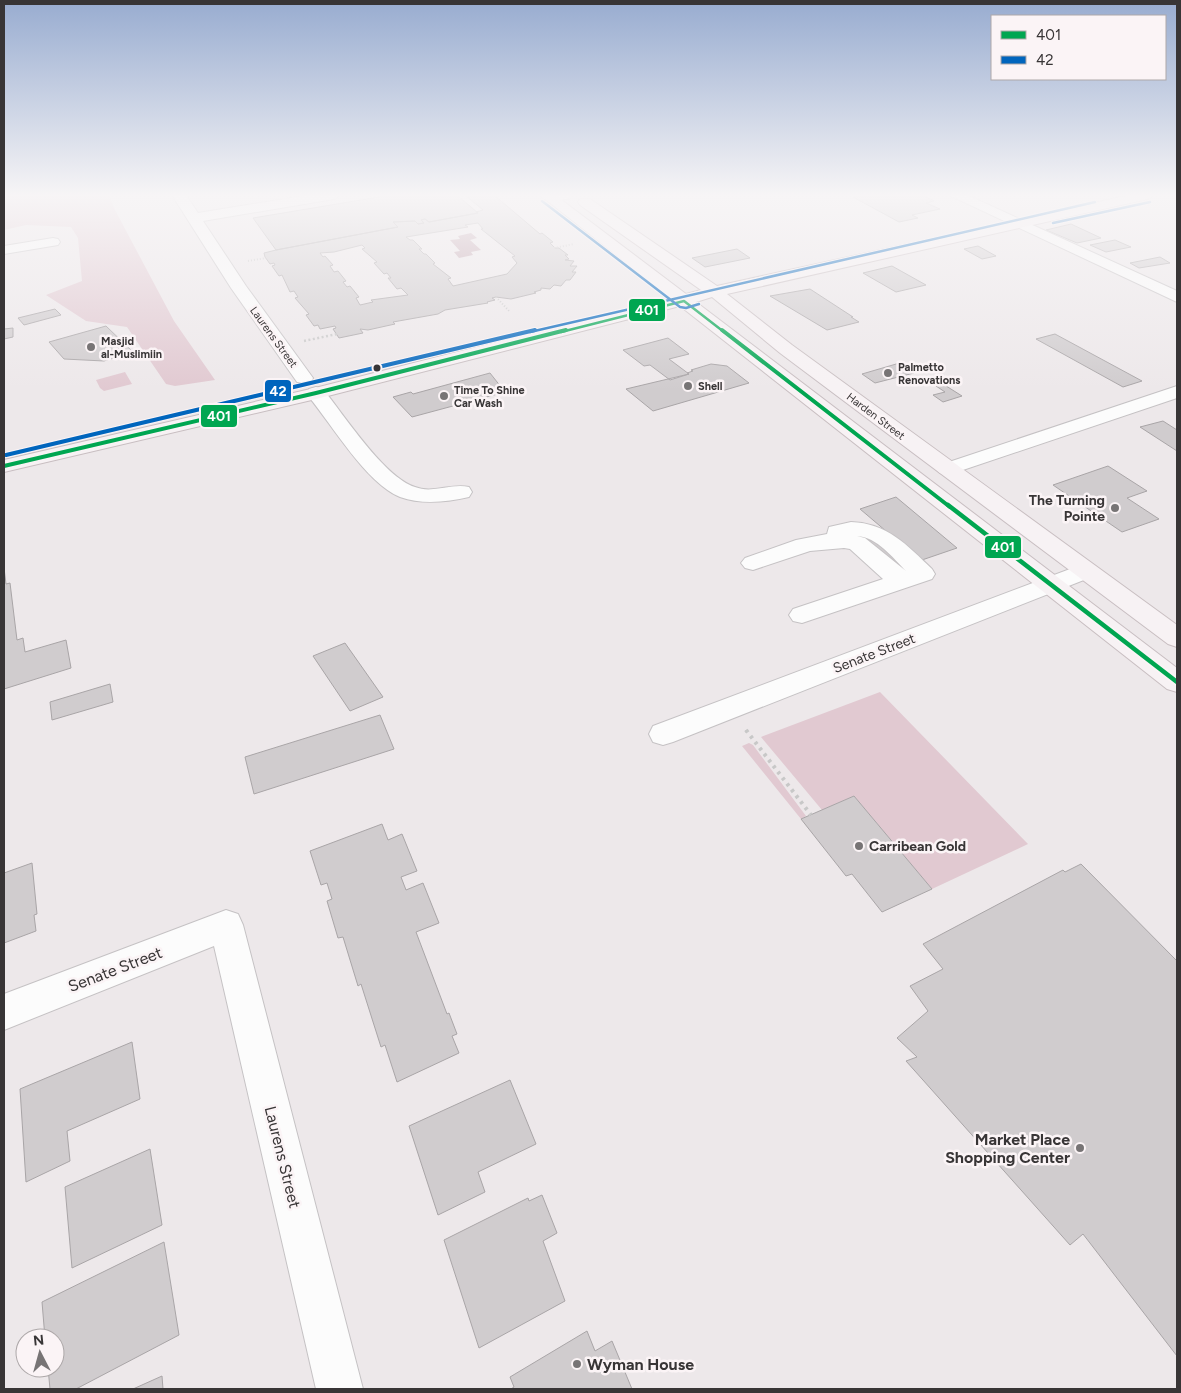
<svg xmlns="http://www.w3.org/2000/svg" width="1181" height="1393" viewBox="0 0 1181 1393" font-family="Figtree,sans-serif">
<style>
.green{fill:#e1c9d1}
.water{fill:#c0a1ac}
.building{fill:#d0ccce;stroke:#a9a5a7;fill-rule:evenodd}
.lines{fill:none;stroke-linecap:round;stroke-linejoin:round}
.minor-casing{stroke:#c5c2c4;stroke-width:2}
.major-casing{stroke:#c8bec1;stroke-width:2}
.path-far3{stroke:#c8c8c8;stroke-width:2;stroke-dasharray:1 2;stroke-linecap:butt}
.path-far2{stroke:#c8c8c8;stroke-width:2.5;stroke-dasharray:2 2.5;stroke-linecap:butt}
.path-far1{stroke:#c8c8c8;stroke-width:3;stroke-dasharray:2.5 3;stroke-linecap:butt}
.path{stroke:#c8c8c8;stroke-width:4;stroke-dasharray:3 4.5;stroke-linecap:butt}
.minor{fill:#fcfcfc;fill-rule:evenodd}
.major{fill:#f7f2f4;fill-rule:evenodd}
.bus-1-far2-casing{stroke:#fbf4f6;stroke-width:4.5}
.bus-1-far1-casing{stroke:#fbf4f6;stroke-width:6}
.bus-1-casing{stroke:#fbf4f6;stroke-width:8}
.bus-2-far1-casing{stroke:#fbf4f6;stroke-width:4.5}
.bus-2-casing{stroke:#fbf4f6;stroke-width:6}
.bus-1-far2{stroke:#00a651;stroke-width:2.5}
.bus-1-far1{stroke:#00a651;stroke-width:4}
.bus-1{stroke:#00a651;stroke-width:4.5}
.bus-2-far1{stroke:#0065bd;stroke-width:2.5}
.bus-2{stroke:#0065bd;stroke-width:4}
.poi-dot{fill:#777475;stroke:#fbf4f6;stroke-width:2}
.bus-dot{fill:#383536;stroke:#fbf4f6;stroke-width:2}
.labels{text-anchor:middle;stroke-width:5;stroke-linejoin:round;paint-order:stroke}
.far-street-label{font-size:11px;fill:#383536;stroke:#fbf4f6}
.far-poi-label{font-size:11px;font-weight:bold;fill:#383536;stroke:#fbf4f6;text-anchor:start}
.poi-label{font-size:14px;font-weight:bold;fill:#383536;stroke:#fbf4f6;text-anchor:end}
.street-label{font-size:14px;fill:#383536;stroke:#fbf4f6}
.near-street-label{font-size:16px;fill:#383536;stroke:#fbf4f6}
.near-poi-label{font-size:16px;font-weight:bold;fill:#383536;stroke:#fbf4f6;text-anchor:end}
.line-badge{stroke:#fbf4f6;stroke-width:2}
.badge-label{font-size:14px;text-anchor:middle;font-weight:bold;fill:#fff}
</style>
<rect width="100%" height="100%" fill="#ede8ea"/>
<path class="green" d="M4,195H109L115,210L174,321L215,380L175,386L166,384L127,327L86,321L46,295L82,281L78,238L71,227L26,225L4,230Z
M125,372L132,384L104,391L100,388L96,380Z
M880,692L1028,844L932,889L854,796L822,810L761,737Z
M749,743L753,745L806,816L801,819L742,746Z"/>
<path class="water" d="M471,233L477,238L470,240L481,250L471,252L473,255L459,258L454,252L460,251L450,240L460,239L458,236Z"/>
<path class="building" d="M391,195H457L478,213L429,222L425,219L421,220L424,223L418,224L415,221L393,222L398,227L276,250L253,218Z
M465,195H494L540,234L542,233L553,242L550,243L555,248H559L568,255H565L569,259L565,260L574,261L570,266H577L572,272H576L570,280H566L561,286L554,285L550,289L541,288V290L534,292L536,293L511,299L496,297L492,298L495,300L487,302L488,303L445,310L438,314L393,322L395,324L368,330L360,329L363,333L339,338L333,329L336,328L335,326L320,329L318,325L314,326L306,315L309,314L295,298L298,297L294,291L290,292L282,275L279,276L272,266L275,265L274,263L270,264L265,257L264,253L276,250L398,227L393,222L415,221L418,224L424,223L421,220L425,219L429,222L478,213L476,212L483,210ZM478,223L483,229H481L515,256L512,257L517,263L507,274L453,286L448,279L451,278L433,264L435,263L426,254H424L419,249H422L413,240H410L406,237L468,227L465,225ZM362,245L365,248L362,249L377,262L374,263L384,274L387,273L391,278H388L397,289L401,288L408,295L371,300L373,302L360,305L356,298L359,297L350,286L347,287L343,282L346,281L338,271L334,272L330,266L333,265L325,256L323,257L320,253L334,252Z
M863,195H922L934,201L926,203L940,209L912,215L918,218L899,222L853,197Z
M1071,224L1101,238L1077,243L1046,230Z
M1115,240L1131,247L1106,252L1090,245Z
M978,246L996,256L982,259L964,249Z
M737,249L750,258L705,267L692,258Z
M1160,257L1170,263L1139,268L1130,263Z
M892,266L926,285L896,292L863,273Z
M810,289L853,317H851L859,322L827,330L770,296Z
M55,309L61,315L24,325L18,318Z
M106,326L133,352L104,361L64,359L49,342Z
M13,328V337L4,339V329Z
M1055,334L1142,381L1123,387L1036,339Z
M668,338L689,354L669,359L689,374L670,380L650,365L644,366L623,350Z
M903,362L914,369L910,370L914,373L875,383L862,374Z
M711,364L727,366L749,383L653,411L626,389L689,374L687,373L693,371L691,370Z
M490,373L505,392L412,417L393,397L411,392L413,394Z
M943,384L962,396L943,402L933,395L945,392L936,386Z
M1163,421L1177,430V451L1140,427Z
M1108,466L1147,491L1127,498L1159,519L1122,532L1053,485Z
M896,497L957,548L919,561L916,558L892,566L864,542L876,538L913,554L860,509Z
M4,568L6,584L10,583L17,640L23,638L25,652L66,640L71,668L4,689Z
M345,643L383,697L350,711L313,656Z
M110,684L113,702L52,720L50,702Z
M380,715L394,749L254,794L245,757Z
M854,796L932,889L882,912L852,874L846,876L801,819Z
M382,824L388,840L402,834L417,871L401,877L406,890L423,883L439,923L416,932L447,1014L449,1013L457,1034L452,1036L459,1053L397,1082L385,1045L381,1047L361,984L358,986L343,937L338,938L327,901L332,899L327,883L321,885L310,851Z
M32,863L37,914L34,915L36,931L4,943V873Z
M1081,864L1177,961V1356L1083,1234L1070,1245L906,1061L917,1057L897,1038L928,1011L910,986L943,969L923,944L1063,870L1065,872Z
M132,1042L140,1099L67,1131L70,1161L26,1182L20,1089Z
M510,1080L536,1144L478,1172L485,1192L438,1215L409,1126Z
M150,1149L162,1225L72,1268L65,1187Z
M542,1195L557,1233L543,1241L565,1301L479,1348L444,1240L528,1198L529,1201Z
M164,1242L179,1335L76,1389H50L48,1368H55V1338H45L42,1302Z
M587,1331L595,1351L612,1341L632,1389H511L514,1387L510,1377Z
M162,1376L163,1389H133Z"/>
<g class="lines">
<g class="minor-casing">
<path id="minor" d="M172,195H186L198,213L309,195H341L334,199L203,221L246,286L313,378L311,382H297L231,288Z
M546,195H573L571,198L550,202L543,198Z
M949,195H967L1177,291V302Z
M53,238L58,239L60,242L58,245L4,254V246Z
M1177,386V398L954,473L947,475L940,473L936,469L940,465Z
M316,387L323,389C344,415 384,477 415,487C432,494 451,483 469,487L472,492L469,497C447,502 422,505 400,497C367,484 332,425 309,397L307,393L309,389Z
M851,522C887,523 907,545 932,569L935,574L932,579L802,623L793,621L789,615L793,609L883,579L850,549L844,548L810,551L753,570L745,568L741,563L745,558L796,540L827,534L829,527ZM857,536C877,537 893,558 906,571L865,538Z
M1086,563L1094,566L1098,571L1094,576L673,742L663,745L653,742L649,734L653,726Z
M226,910L238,914L243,925L363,1389H316L214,946L4,1030V994Z"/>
</g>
<g class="major-casing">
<path id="major" d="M540,195H555L686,294L701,290L580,205L578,202L580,199H590L717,286L1130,195H1155L1148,199L727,294L792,345L1177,625V647L1168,644L780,353L712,297L696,302L1177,668V692L1167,689L680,306L316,399L4,472V460L315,388L670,298Z"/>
</g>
<path class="path-far3" d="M554,248L574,244
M248,261L266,258
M496,297L510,312"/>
<path class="path-far2" d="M304,341L337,334"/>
<path class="path-far1" d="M746,730L747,732"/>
<path class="path" d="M746,730L811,815"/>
<use href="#minor" class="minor"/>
<use href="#major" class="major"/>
<g class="bus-1-far2-casing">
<path id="bus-1-far2" d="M561,332L684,301L724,332"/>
</g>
<g class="bus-1-far1-casing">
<path id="bus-1-far1" d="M722,330L950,507
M4,466L316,393L566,330"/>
</g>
<g class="bus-1-casing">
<path id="bus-1" d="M948,505L1177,682"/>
</g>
<g class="bus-2-far1-casing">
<path id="bus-2-far1" d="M542,201L680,307L686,308L699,304
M1053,223L1150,202
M530,332L1095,202"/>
</g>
<g class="bus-2-casing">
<path id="bus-2" d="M6,455L535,330"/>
</g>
<use href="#bus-1-far2" class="bus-1-far2"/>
<use href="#bus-1-far1" class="bus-1-far1"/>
<use href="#bus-1" class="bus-1"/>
<use href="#bus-2-far1" class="bus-2-far1"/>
<use href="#bus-2" class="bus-2"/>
</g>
<linearGradient id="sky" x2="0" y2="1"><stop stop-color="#98acd0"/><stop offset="0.5" stop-color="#f7f5f6"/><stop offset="1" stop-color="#f7f5f6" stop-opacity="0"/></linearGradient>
<rect width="1181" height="390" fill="url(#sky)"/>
<g class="poi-dot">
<circle cx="91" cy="347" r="5"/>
<circle cx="888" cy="373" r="5"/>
<circle cx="688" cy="386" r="5"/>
<circle cx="444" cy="396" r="5"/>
<circle cx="1115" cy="508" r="5"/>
<circle cx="859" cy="846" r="5"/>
<circle cx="1080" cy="1148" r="5"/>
<circle cx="577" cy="1364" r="5"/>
</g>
<circle class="bus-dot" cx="377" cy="368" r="4.5"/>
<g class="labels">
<g class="far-street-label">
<text transform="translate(274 337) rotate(54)" y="4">Laurens Street</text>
<text transform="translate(876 416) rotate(37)" y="4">Harden Street</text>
</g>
<g class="far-poi-label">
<text x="101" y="345">Masjid<tspan x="101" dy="13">al-Muslimiin</tspan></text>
<text x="898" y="371">Palmetto<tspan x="898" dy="13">Renovations</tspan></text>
<text x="698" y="390">Shell</text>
<text x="454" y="394">Time To Shine<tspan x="454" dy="13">Car Wash</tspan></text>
</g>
<g class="poi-label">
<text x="1105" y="505">The Turning<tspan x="1105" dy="16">Pointe</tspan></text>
<text x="869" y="851" text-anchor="start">Carribean Gold</text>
</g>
<g class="street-label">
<text transform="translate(874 653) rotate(-21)" y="5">Senate Street</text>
</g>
<g class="near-street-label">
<text transform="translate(115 969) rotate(-21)" y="6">Senate Street</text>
<text transform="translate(283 1157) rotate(76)" y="6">Laurens Street</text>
</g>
<g class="near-poi-label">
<text x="1070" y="1145">Market Place<tspan x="1070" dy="18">Shopping Center</tspan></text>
<text x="587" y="1370" text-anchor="start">Wyman House</text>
</g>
</g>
<g class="line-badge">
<rect x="628" y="298" width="38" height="24" rx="5" fill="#00a651"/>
<rect x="264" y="379" width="28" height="24" rx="5" fill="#0065bd"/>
<rect x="200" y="404" width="38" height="24" rx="5" fill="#00a651"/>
<rect x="984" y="535" width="38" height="24" rx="5" fill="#00a651"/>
</g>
<g class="badge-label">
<text x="647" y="315">401</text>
<text x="278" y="396">42</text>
<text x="219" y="421">401</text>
<text x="1003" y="552">401</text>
</g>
<rect width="1181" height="1393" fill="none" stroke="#383536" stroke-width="10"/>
<rect x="991" y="15" width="175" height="65" fill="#fbf4f6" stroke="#ada8a9"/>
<rect x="1001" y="31" width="25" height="8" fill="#00a651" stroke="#ada8a9"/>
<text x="1036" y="40" font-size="15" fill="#383536">401</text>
<rect x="1001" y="56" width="25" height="8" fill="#0065bd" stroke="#ada8a9"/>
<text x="1036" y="65" font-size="15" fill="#383536">42</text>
<g transform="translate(40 1353) rotate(354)"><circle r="24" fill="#fbf4f6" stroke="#ada8a9"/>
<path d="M0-4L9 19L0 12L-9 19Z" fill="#777475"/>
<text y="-8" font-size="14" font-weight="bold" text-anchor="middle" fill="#383536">N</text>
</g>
</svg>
